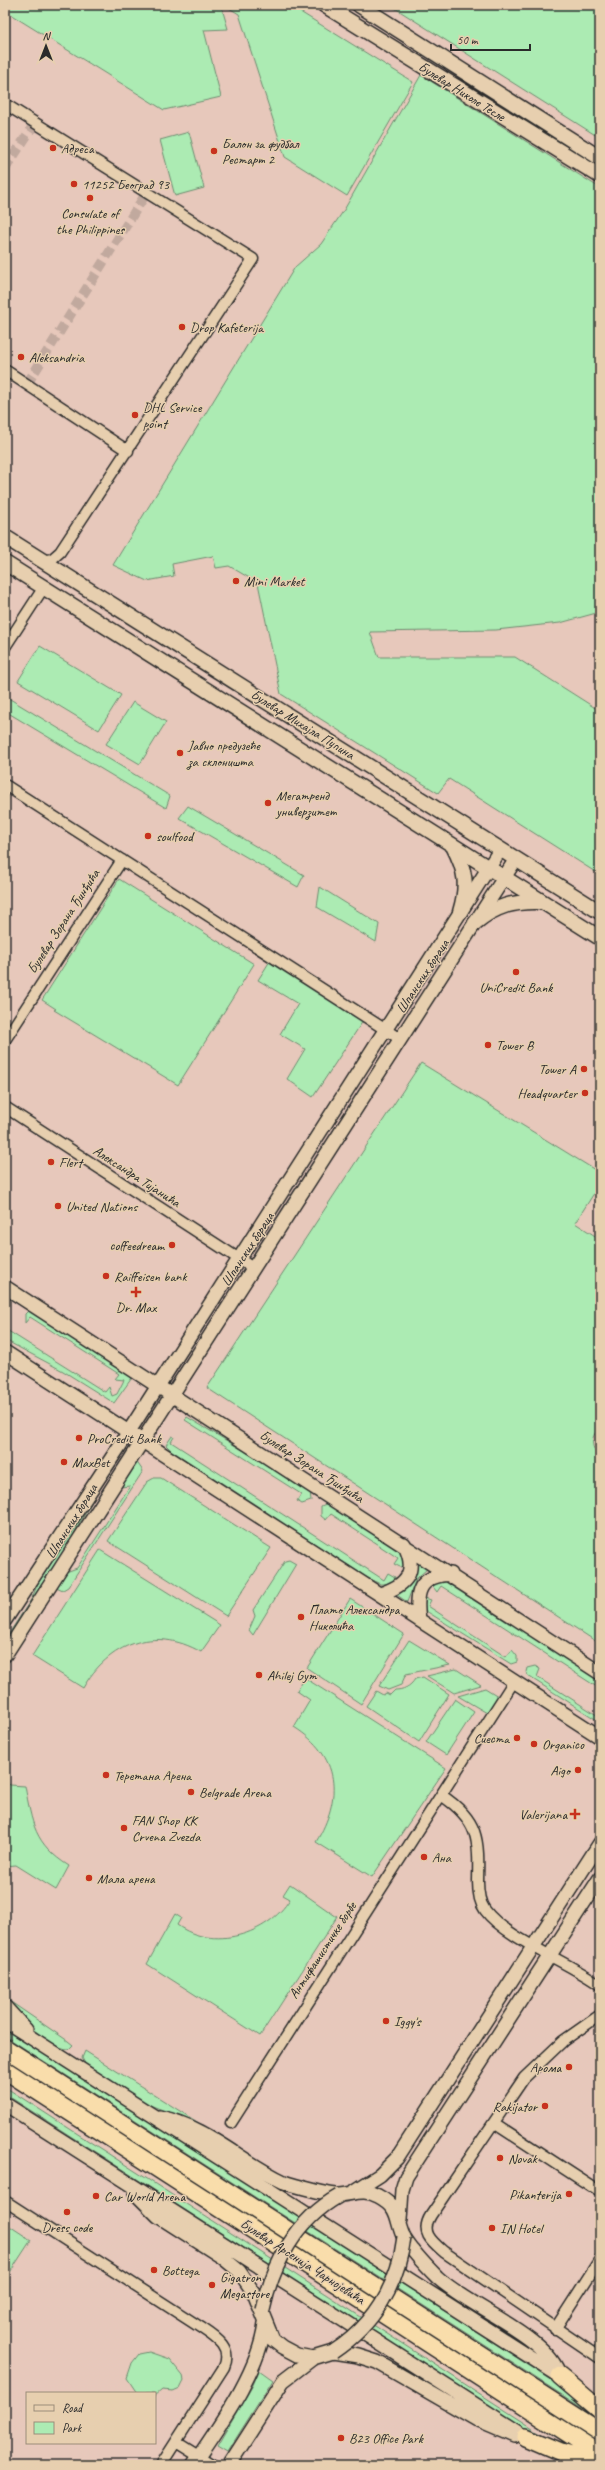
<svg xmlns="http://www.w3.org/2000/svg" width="605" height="2470" viewBox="0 0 605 2470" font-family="Caveat,sans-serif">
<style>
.green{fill:#acebb3;stroke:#6c8b6f}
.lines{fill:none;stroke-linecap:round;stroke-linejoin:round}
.minor-tunnel{stroke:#c1a99e;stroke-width:10;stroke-dasharray:10 5;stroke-linecap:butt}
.minor-casing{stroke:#2b2b2b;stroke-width:13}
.tertiary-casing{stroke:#2b2b2b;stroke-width:16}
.secondary-casing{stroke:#2b2b2b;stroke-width:17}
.trunk-casing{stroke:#2b2b2b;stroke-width:20}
.minor{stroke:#e7cfaf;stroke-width:10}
.tertiary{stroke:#e7cfaf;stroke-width:13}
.secondary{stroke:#e7cfaf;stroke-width:14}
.trunk{stroke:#f9ddab;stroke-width:17}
.tertiary-bridge-casing{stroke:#2b2b2b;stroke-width:16;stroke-linecap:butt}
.tertiary-bridge{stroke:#e7cfaf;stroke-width:13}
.poi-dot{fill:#c8321e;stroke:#e7cfaf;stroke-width:1.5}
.labels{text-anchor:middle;stroke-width:3;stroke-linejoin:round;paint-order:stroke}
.street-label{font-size:14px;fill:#2b2b2b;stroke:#e7cfaf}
.poi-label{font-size:14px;fill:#2b2b2b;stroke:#e7cfaf;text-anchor:start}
</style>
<rect width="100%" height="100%" fill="#e7c8bb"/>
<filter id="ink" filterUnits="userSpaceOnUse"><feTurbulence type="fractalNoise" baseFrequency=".025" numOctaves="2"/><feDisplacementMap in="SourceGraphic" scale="8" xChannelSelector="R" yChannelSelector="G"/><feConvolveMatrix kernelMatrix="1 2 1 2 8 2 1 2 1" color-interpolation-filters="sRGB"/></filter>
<g filter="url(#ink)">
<path class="green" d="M5,5H221L228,29L204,30L221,97L164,110L5,11Z
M224,5H289L413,82L347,196L285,157L239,14Z
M390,5H600V138Z
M421,75L600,188V612L560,623L496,630L370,632L379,657H515L600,711V875L449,779L438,793L281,694L258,583L229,566L216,568L213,556L172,564L174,576L147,581L113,565L295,267L321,244L344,210Z
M189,132L204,188L175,196L160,140Z
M40,646L121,695L99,730L18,681Z
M5,696L170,796L166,808L5,711Z
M133,702L166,722L140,764L106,744Z
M188,806L304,875L298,887L179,818Z
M119,879L254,964L178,1085L54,1010L56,1009L42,1000Z
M320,887L379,924L376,942L317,907Z
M270,961L363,1021L313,1097L287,1079L305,1049L280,1034L298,1004L258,980Z
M421,1063L600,1173V1184L575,1223L600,1239V1428C589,1437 591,1448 600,1458V1644L207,1388Z
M29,1310L134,1375L114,1403L63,1371L5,1340V1329L105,1392L109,1387L112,1396L117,1394L124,1380L115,1379L119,1374L30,1317L25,1323V1314Z
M187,1417L310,1490L311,1501L302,1504L297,1501L301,1494L185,1420Z
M172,1436L174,1437L171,1442L384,1580L388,1573L395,1577L391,1584H380L368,1578L175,1454L166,1445Z
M136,1461L143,1471L68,1587L63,1590L56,1587L66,1572L77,1568L130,1486L120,1487Z
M154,1478H161L271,1548L226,1616L108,1541L147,1482Z
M99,1489L64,1551L8,1639L6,1638L32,1598L42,1573Z
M326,1504L333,1506L397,1548L404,1554L405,1566L400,1567L394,1564L398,1558L331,1514L326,1520L321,1516V1506Z
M100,1550L220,1625L201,1652C154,1625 108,1644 83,1688L32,1656Z
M289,1560L296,1564L253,1635L249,1630L255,1616L253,1610L285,1561Z
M417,1560L428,1568L416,1579L407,1602L397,1595L400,1592Z
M441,1580L454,1585L600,1680V1689L441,1586L437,1592L430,1583Z
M422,1597L431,1600L428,1606L506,1657L512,1650L517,1656V1662L511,1664L426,1611L422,1606Z
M350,1599L404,1634L361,1704L307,1668Z
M409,1640L450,1665L406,1674L401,1685L388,1690L379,1686Z
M535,1666L540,1669L537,1677L600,1717V1722L528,1676L526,1672L527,1668Z
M456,1669L481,1685L454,1693L427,1676Z
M423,1677L449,1694L419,1742L366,1706L376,1691L383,1695L386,1693L390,1695L395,1690C403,1690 410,1687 415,1679Z
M305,1678L446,1768L372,1877L316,1842C343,1797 340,1756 294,1727L310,1700L297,1691Z
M485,1688L498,1696L487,1713L458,1696Z
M455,1699L474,1712L446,1755L426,1742Z
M5,1781L10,1785L25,1786C32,1823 34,1844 69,1866L56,1890L16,1865L5,1866Z
M290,1884L337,1917L260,2036L147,1964L175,1914L181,1918L177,1925C213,1951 268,1935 290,1899L283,1895Z
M5,1998L68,2041L73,2045L69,2049C49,2049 21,2017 5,2003Z
M5,2028L553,2381L590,2413L5,2036Z
M85,2051L221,2137L194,2122L142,2102L87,2067L82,2058Z
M5,2056L600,2440V2445L5,2065Z
M5,2087L556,2443L524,2428L5,2094Z
M5,2223L31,2240L5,2280Z
M149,2352L169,2359L183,2376L184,2380L180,2388L173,2391L162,2390L155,2396V2393H137L127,2378L132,2363L139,2354Z
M259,2370L273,2380L228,2451L218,2445L253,2385Z"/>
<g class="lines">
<path class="minor-tunnel" d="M5,169L35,123
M27,384L147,192"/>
<g class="minor-casing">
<path id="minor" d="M5,104L253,259L60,552L52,559L42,561
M5,370L128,451
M5,647L44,587
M5,785L400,1039
M5,1040L122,860
M5,1107L253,1268
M441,1795C479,1820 479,1839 478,1881C478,1890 479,1902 485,1910C505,1938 571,1963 600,1985
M600,2015L563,2041L524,2078L431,2215C420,2232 431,2241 444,2252L600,2358
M231,2123L514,1681
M494,2123L600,2192
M5,2201L200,2327C215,2337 233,2347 224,2367L161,2465
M555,2329L600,2259
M176,2442L213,2465"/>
</g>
<g class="tertiary-casing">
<path id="tertiary" d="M5,1287L600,1673
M5,1352L600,1737
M380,1594C408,1585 418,1571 404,1544
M5,1620L119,1447L500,850
M419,1620C415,1591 419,1576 451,1574
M5,1655L516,859
M5,2007L26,2030
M5,2021L560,2376
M5,2104L526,2437
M159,2117C207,2126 241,2162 284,2182C292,2185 333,2196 340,2195C354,2194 364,2188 378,2196C401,2208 395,2220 404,2238C412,2251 426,2266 437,2277C470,2308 546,2334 560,2376
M355,2191L380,2175L397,2158L600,1843
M135,2193L158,2216L222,2257L239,2271L254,2293L273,2340L282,2347L297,2355L313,2358L333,2352L358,2356L377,2362L481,2422L514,2436
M400,2220L402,2190L406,2177L600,1878
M193,2465C220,2425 259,2372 265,2324
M229,2465L283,2381L313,2358"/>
</g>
<g class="secondary-casing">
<path id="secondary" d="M324,5L600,176
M359,5L600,158
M5,537L600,912
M5,563L600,938
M453,846C466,871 468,885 460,912
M475,923C495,906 514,901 540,902"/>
</g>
<g class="trunk-casing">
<path id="trunk" d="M5,2048L600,2432
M5,2070L600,2454
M560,2376L600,2410
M526,2437L561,2452L600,2463"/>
</g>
<use href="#minor" class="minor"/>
<use href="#tertiary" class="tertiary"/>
<use href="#secondary" class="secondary"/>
<use href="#trunk" class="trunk"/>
<g class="tertiary-bridge-casing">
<path id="tertiary-bridge" d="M263,2310C273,2264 296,2220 339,2196
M333,2352C374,2325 398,2285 404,2237"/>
</g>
<use href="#tertiary-bridge" class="tertiary-bridge"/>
</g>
</g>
<g class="poi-dot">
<circle cx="53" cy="148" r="4"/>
<circle cx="214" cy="151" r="4"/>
<circle cx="74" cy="184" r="4"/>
<circle cx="90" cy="198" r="4"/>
<circle cx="182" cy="327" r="4"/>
<circle cx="21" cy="357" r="4"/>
<circle cx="135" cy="415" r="4"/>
<circle cx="236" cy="581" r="4"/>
<circle cx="180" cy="753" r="4"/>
<circle cx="268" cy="803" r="4"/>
<circle cx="148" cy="836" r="4"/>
<circle cx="516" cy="972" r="4"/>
<circle cx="488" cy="1045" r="4"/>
<circle cx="584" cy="1069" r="4"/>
<circle cx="585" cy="1093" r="4"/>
<circle cx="51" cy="1162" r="4"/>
<circle cx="58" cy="1206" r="4"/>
<circle cx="172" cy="1245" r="4"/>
<circle cx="106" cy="1276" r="4"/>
<path d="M134 1286h4v4h4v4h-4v4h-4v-4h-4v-4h4z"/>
<circle cx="79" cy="1438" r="4"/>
<circle cx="64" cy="1462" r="4"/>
<circle cx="301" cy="1617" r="4"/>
<circle cx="259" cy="1675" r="4"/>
<circle cx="517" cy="1738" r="4"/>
<circle cx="534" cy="1744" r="4"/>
<circle cx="578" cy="1770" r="4"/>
<circle cx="106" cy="1775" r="4"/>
<circle cx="191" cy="1792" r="4"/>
<path d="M573 1808h4v4h4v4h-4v4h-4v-4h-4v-4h4z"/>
<circle cx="124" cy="1828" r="4"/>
<circle cx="424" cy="1857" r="4"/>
<circle cx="89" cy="1878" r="4"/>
<circle cx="386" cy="2021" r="4"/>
<circle cx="569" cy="2067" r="4"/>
<circle cx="545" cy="2106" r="4"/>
<circle cx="500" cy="2158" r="4"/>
<circle cx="569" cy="2194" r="4"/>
<circle cx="96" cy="2196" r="4"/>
<circle cx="67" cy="2212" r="4"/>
<circle cx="492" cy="2228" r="4"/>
<circle cx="154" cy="2270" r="4"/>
<circle cx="212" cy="2285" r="4"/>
<circle cx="341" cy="2438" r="4"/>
</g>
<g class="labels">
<g class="street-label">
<text transform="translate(462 91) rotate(32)" y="5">Булевар Николе Тесле</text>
<text transform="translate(303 724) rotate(32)" y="5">Булевар Михајла Пупина</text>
<text transform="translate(63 921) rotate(-57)" y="5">Булевар Зорана Ђинђића</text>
<text transform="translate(422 976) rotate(-57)" y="5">Шпанских бораца</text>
<text transform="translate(137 1176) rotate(33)" y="5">Александра Тијанића</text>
<text transform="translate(247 1249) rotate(-57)" y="5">Шпанских бораца</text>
<text transform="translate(312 1466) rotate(33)" y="5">Булевар Зорана Ђинђића</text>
<text transform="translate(71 1521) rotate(-58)" y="5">Шпанских бораца</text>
<text transform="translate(322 1950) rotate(-57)" y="5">Антифашистичке борбе</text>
<text transform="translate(303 2261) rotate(33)" y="5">Булевар Арсенија Чарнојевића</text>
</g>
<g class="poi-label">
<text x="222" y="148">Балон за фудбал<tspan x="222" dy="16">Рестарт 2</tspan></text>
<text x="61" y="153">Адреса</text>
<text x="82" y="189">11252 Београд 93</text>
<text x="90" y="218" text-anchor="middle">Consulate of<tspan x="90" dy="16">the Philippines</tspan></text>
<text x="190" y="332">Drop Kafeterija</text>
<text x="29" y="362">Aleksandria</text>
<text x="143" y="412">DHL Service<tspan x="143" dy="16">point</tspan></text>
<text x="244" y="586">Mini Market</text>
<text x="188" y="750">Јавно предузеће<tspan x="188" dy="16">за склоништа</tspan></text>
<text x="276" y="800">Мегатренд<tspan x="276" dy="16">универзитет</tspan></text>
<text x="156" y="841">soulfood</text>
<text x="516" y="992" text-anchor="middle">UniCredit Bank</text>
<text x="496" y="1050">Tower B</text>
<text x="576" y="1074" text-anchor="end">Tower A</text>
<text x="577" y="1098" text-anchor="end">Headquarter</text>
<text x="59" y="1167">Flert</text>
<text x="66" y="1211">United Nations</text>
<text x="164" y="1250" text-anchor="end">coffeedream</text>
<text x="114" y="1281">Raiffeisen bank</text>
<text x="136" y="1312" text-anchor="middle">Dr. Max</text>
<text x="87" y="1443">ProCredit Bank</text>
<text x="72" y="1467">MaxBet</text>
<text x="309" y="1614">Плато Александра<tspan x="309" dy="16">Николића</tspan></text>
<text x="267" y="1680">Ahilej Gym</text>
<text x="509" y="1743" text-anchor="end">Сиеста</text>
<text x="542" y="1749">Organico</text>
<text x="570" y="1775" text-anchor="end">Aigo</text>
<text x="114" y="1780">Теретана Арена</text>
<text x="199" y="1797">Belgrade Arena</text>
<text x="567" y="1819" text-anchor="end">Valerijana</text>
<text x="132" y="1825">FAN Shop KK<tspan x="132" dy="16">Crvena Zvezda</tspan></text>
<text x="432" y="1862">Ана</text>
<text x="97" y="1883">Мала арена</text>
<text x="394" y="2026">Iggy's</text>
<text x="561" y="2072" text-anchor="end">Арома</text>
<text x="537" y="2111" text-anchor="end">Rakijator</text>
<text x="508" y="2163">Novak</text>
<text x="561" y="2199" text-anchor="end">Pikanterija</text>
<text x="104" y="2201">Car World Arena</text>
<text x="67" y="2232" text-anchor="middle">Dress code</text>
<text x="500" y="2233">IN Hotel</text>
<text x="162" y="2275">Bottega</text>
<text x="220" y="2282">Gigatron<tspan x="220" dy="16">Megastore</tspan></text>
<text x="349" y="2443">B23 Office Park</text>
</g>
</g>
<rect width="605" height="2470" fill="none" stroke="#e7cfaf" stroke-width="20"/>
<rect x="10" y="10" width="585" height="2450" fill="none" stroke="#2b2b2b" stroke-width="1.5" filter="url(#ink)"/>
<rect x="26" y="2392" width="130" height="52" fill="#e7cfaf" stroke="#9c8d7a"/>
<rect x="34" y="2405" width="20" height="6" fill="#e7cfaf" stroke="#9c8d7a"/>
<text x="62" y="2412" font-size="12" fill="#2b2b2b">Road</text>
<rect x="34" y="2422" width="20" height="12" fill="#acebb3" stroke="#9c8d7a"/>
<text x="62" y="2432" font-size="12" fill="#2b2b2b">Park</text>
<g transform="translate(46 46)" stroke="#e7cfaf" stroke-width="3" paint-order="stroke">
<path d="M0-3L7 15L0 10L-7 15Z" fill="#2b2b2b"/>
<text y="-6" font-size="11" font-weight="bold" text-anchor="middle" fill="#2b2b2b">N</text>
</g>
<path d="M451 44v6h79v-6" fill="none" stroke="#2b2b2b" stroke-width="2"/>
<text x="457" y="44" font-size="12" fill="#2b2b2b" stroke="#e7cfaf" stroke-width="3" paint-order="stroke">50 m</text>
</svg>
